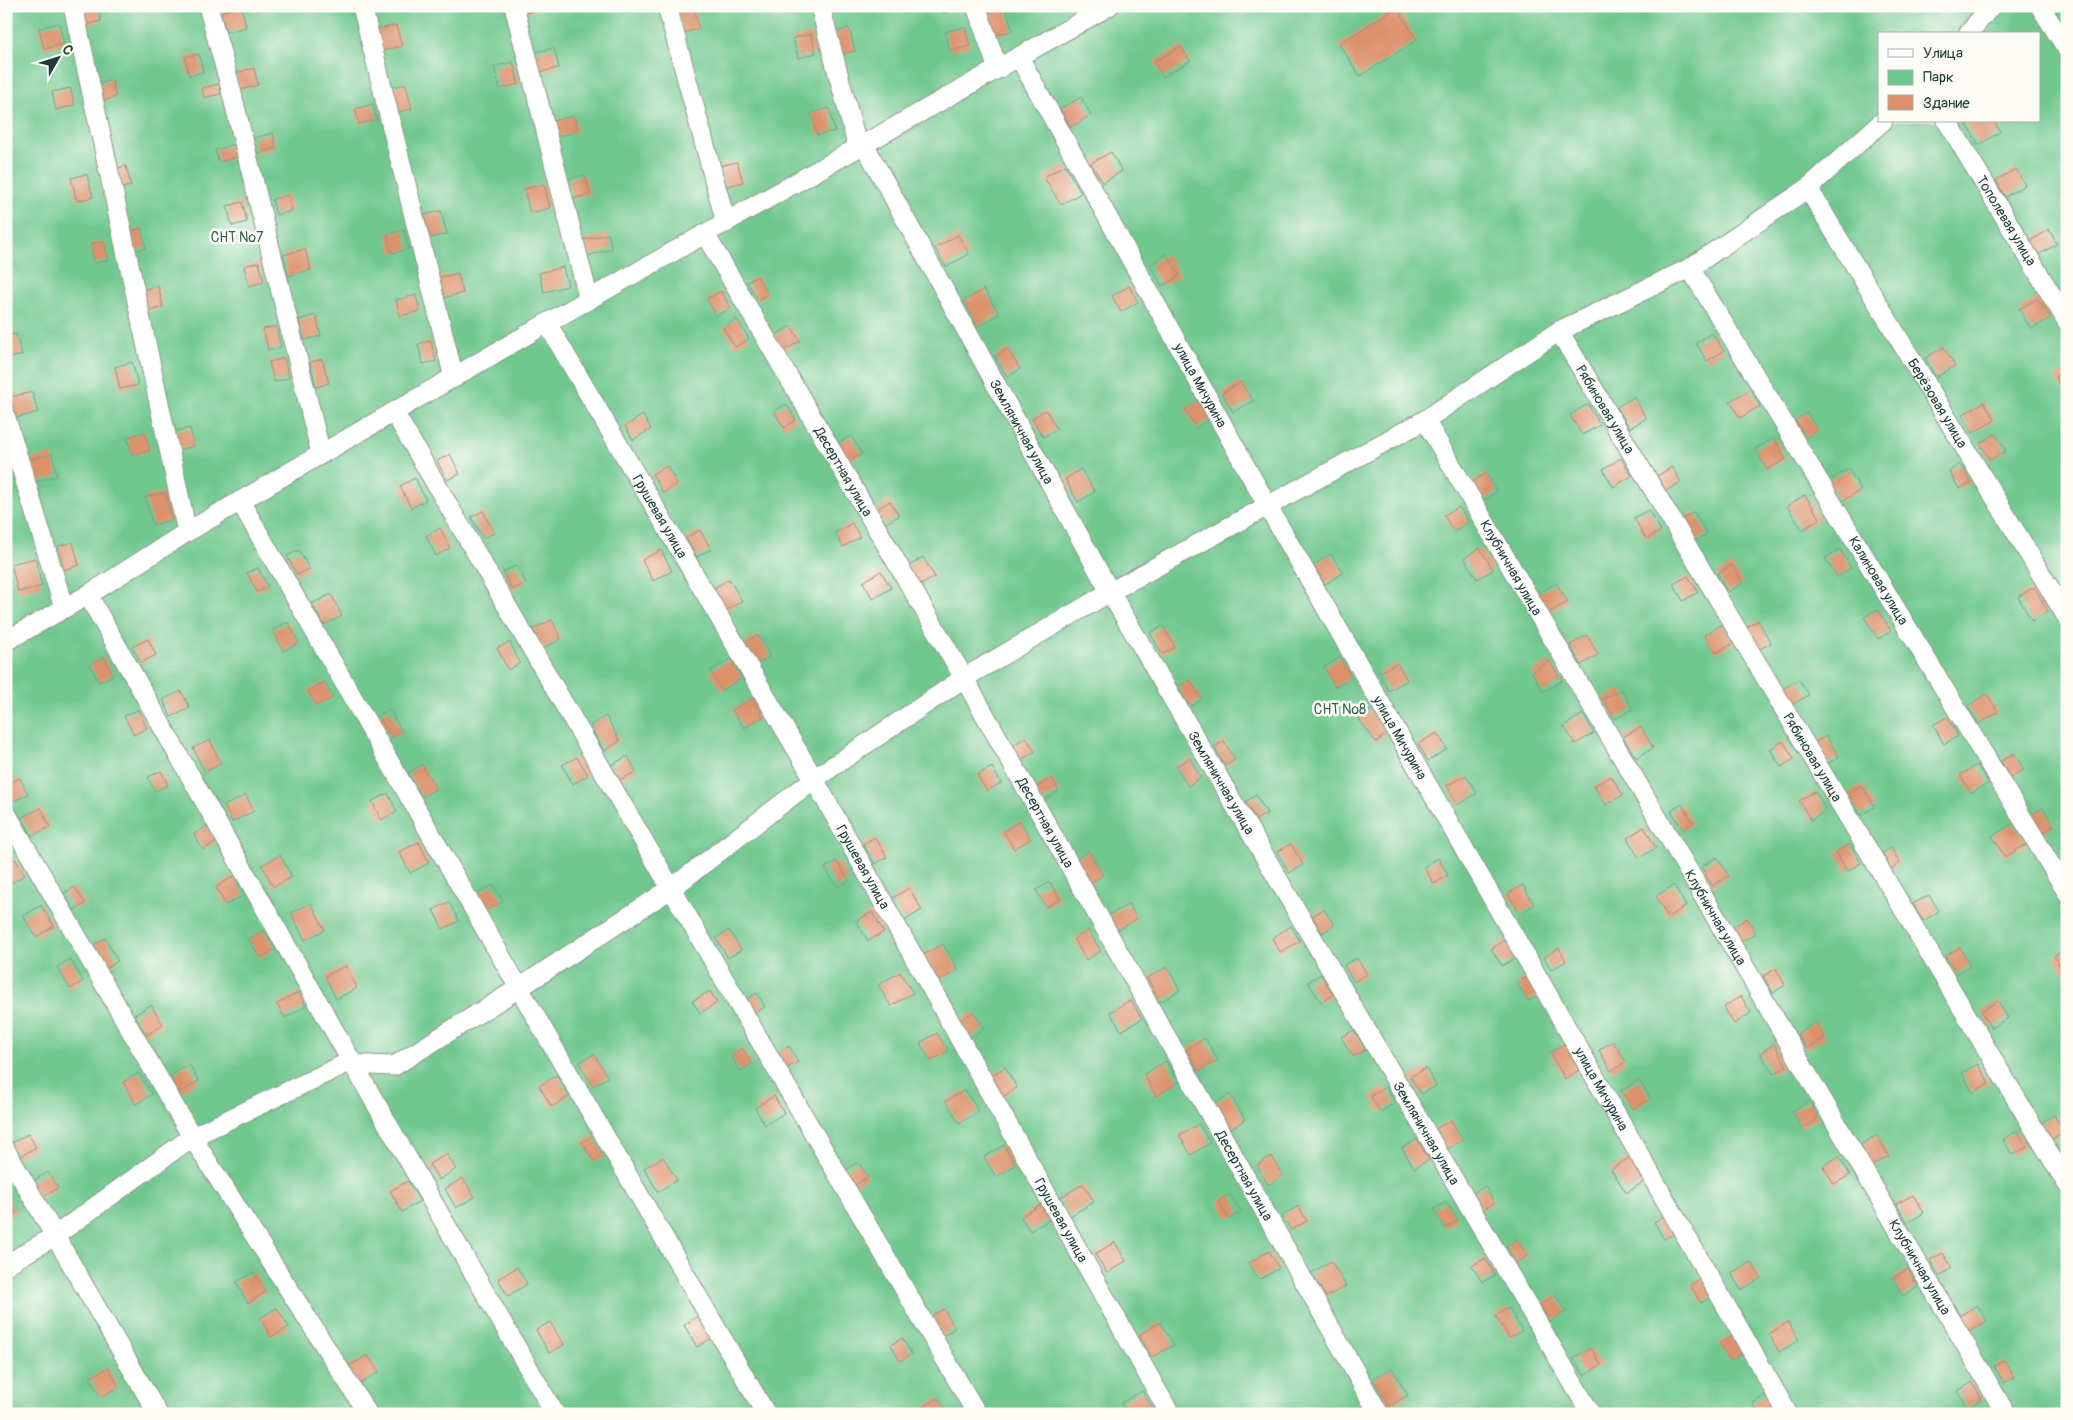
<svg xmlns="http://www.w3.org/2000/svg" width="2073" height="1420" viewBox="0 0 2073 1420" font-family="Pangolin,sans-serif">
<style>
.green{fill:#6fc88f;stroke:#478262;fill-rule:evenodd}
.building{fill:#dd916a}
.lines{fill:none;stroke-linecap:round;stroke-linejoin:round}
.street-casing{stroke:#8a9688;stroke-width:21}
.street{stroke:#fff;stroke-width:19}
.labels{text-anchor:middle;stroke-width:5;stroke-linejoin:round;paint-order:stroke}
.street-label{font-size:14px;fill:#1f3d34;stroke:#fdfcf7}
.park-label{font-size:14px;fill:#33604b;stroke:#fdfcf7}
</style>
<rect width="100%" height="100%" fill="#fdfcf7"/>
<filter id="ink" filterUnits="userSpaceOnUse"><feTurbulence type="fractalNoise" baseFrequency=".02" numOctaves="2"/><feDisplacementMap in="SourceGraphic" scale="10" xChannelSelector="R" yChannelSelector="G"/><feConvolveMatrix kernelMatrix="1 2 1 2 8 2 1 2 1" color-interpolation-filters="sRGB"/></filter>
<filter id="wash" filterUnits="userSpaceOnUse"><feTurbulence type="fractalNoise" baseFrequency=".0096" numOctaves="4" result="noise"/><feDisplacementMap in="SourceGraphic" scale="20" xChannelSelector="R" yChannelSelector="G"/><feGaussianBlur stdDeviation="1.12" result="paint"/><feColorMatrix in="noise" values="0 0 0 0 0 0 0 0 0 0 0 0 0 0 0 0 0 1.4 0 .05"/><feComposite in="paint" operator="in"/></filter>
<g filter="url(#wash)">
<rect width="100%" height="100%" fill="#f5efdd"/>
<path class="green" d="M6,6H2067V1414H6ZM1879,34H2039V121H1879Z"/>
<g id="blocks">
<path class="building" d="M98,6L101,21L86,25L82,7Z
M241,6L246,27L226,32L221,12Z
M520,6H538L539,9L522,14Z
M941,6H958L959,9L943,13Z
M1397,7L1417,40L1360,76L1339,44Z
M694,8L699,29L683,33L678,12Z
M1006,8L1012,31L992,36L986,13Z
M59,23L64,44L44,49L39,28Z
M396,25L402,46L381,51L375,30Z
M965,27L970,46L950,51L945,32Z
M849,28L855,51L841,54L836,32Z
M811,34L816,53L798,58L793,38Z
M1181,46L1190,61L1163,77L1154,62Z
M554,48L559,68L540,72L535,52Z
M199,54L203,72L189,76L185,57Z
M513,62L519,84L500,89L494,67Z
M254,68L258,85L241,90L236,73Z
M112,80L116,97L100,102L96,85Z
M219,84L221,94L204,98L202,88Z
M406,84L412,109L398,112L392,87Z
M70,88L75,105L56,110L52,92Z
M1081,97L1091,115L1071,127L1060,109Z
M373,104L377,120L359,124L355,109Z
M829,108L835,131L817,135L811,113Z
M574,116L578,131L556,137L552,121Z
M1972,121H1994L2000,132L1979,145L1967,125Z
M273,133L276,148L257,153L253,138Z
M236,144L239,157L219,162L215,150Z
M1111,152L1122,171L1103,183L1091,163Z
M737,162L743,182L724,187L719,166Z
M1065,165L1081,193L1061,205L1044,177Z
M126,166L131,186L117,189L112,170Z
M2016,169L2025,185L2005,197L1996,180Z
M87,174L93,197L77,201L71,178Z
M585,175L590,194L573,199L568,179Z
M544,184L550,208L530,213L524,189Z
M288,195L292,211L276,215L272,199Z
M242,202L247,222L232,226L227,206Z
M441,211L447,234L430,238L424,215Z
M141,228L146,248L131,252L126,232Z
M2049,229L2057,244L2038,255L2030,241Z
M404,230L409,249L392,253L387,234Z
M608,234L612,249L587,256L583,240Z
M958,235L969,254L946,267L935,248Z
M104,241L109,260L95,263L90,244Z
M305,249L311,270L288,276L283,255Z
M1167,254L1180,276L1162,286L1150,265Z
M259,262L264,282L249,286L244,266Z
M563,267L568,286L544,292L539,273Z
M458,273L463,293L443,298L438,278Z
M757,276L768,294L758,300L747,282Z
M158,286L163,307L146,312L141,290Z
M1129,286L1138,302L1121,312L1112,296Z
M984,289L999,314L978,326L964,301Z
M721,291L731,308L716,316L707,299Z
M416,295L420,311L400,316L396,300Z
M2038,298L2051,318L2031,329L2019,309Z
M316,315L321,336L304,340L299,320Z
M737,319L749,339L735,347L723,328Z
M276,326L281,347L268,350L263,329Z
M791,326L800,341L783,351L774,336Z
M1712,333L1724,351L1707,361L1696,343Z
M16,334L22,355L6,359V336Z
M431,341L436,361L423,364L418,344Z
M1944,347L1955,366L1936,377L1925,358Z
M1008,349L1020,369L1007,377L995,356Z
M284,358L289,378L274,382L269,362Z
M322,359L329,383L316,387L310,362Z
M132,362L138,385L120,389L115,367Z
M2067,370V390L2064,392L2055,377Z
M1241,382L1253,401L1233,412L1222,393Z
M1751,389L1760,406L1740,418L1730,401Z
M32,392L38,412L16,418L10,397Z
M1634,397L1646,418L1630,428L1617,407Z
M1200,400L1211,419L1196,428L1185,409Z
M1984,402L1995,420L1973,433L1962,415Z
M786,404L796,420L784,428L774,411Z
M1588,404L1600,425L1582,435L1570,415Z
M1046,410L1057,429L1043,437L1032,418Z
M1807,413L1818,431L1806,438L1795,420Z
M643,415L651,429L633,440L625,426Z
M190,428L194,446L175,451L171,432Z
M145,432L150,451L132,455L127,437Z
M1996,434L2006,451L1990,460L1980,443Z
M851,436L862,454L849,462L838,443Z
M1774,438L1786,459L1767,470L1755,449Z
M52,454L57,476L35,482L29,460Z
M450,454L460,474L447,480L437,461Z
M1621,458L1632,476L1613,487L1603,469Z
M1960,464L1971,483L1959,489L1949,471Z
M667,466L677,484L663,493L652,474Z
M1672,467L1681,482L1666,491L1657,476Z
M1081,469L1095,492L1078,502L1065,479Z
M1849,469L1861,490L1841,502L1828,481Z
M1486,473L1497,492L1481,502L1470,483Z
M415,478L426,500L411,508L400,486Z
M165,492L172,520L153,525L145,497Z
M1805,495L1820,519L1802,530L1787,506Z
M890,501L899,516L884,524L875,510Z
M1459,507L1469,522L1453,532L1444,515Z
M1648,510L1661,531L1646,539L1634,518Z
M483,511L494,533L483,538L471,517Z
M1694,512L1707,534L1695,541L1682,519Z
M852,523L860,537L843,547L835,533Z
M440,528L450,548L436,556L426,536Z
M700,530L711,549L697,557L686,538Z
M73,542L79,565L64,570L58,546Z
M1480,548L1493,570L1477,579L1464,558Z
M1840,549L1851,568L1837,577L1825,558Z
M299,550L309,569L297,575L287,556Z
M661,550L672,571L653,581L642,560Z
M1331,554L1343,573L1325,584L1313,565Z
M923,557L935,577L917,587L906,568Z
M35,558L42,586L18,592L11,564Z
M517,565L526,583L512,590L503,572Z
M1732,565L1743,583L1728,592L1717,574Z
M258,568L268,587L257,592L247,573Z
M881,571L891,588L873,599L863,582Z
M1688,576L1698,592L1683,601L1673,584Z
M729,579L742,601L724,612L711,590Z
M1556,583L1568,602L1548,613L1537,594Z
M2034,587L2048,611L2032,621L2018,597Z
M331,594L342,616L324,625L312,604Z
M1878,609L1891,631L1878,639L1864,617Z
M552,620L561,639L542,649L533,629Z
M1758,620L1771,643L1758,650L1745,628Z
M288,622L299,643L283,651L273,630Z
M1723,624L1734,643L1716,653L1704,635Z
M1163,626L1175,647L1162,654L1150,633Z
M758,635L770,656L757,664L744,643Z
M1587,635L1598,655L1581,665L1570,645Z
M148,639L156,655L141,663L132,647Z
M510,642L520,663L508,670L497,648Z
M104,657L113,675L99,682L90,664Z
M1340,657L1351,677L1335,687L1324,667Z
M731,659L742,678L722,690L710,671Z
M1550,661L1562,681L1543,692L1532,672Z
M1397,663L1407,680L1389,691L1379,673Z
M1799,679L1809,695L1793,704L1783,689Z
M1190,680L1202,699L1190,707L1178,687Z
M325,682L333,698L316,706L308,690Z
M1621,689L1633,709L1615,719L1603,699Z
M181,691L190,708L171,717L163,700Z
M1987,694L1998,712L1979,724L1967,706Z
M752,698L763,717L744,728L732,710Z
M389,709L402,731L392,738L378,716Z
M1372,709L1389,732L1376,742L1359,719Z
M138,710L147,728L134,735L124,716Z
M1583,714L1594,733L1575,744L1564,726Z
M606,716L620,741L604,751L590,726Z
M1947,717L1958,736L1944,744L1933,725Z
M1641,727L1653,748L1636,758L1623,737Z
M1437,733L1447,749L1428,761L1418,744Z
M1826,736L1839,757L1827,764L1815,742Z
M1026,737L1035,752L1020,760L1012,746Z
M210,740L221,764L205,772L193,748Z
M1224,741L1235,760L1225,766L1214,747Z
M1783,741L1794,759L1781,767L1770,749Z
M2014,753L2024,770L2010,778L2001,761Z
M628,756L636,772L619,780L611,765Z
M577,757L588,775L573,784L562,765Z
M1190,758L1201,778L1188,786L1176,766Z
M422,765L436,789L422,797L408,773Z
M1977,765L1989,783L1971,793L1960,775Z
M992,767L1001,783L987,791L977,775Z
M161,771L168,785L155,791L148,777Z
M1466,775L1477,793L1458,805L1447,786Z
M1611,776L1623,795L1606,805L1594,786Z
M20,778L28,794L10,803L6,796V785Z
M1052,778L1059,791L1042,801L1034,788Z
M1862,785L1875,807L1861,815L1848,793Z
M1815,791L1826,811L1811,820L1799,801Z
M388,793L397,812L381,820L372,801Z
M246,795L254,811L232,822L224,806Z
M1256,795L1267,813L1256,820L1245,802Z
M1682,804L1693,823L1683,830L1671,811Z
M41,808L50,827L32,836L22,817Z
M2043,808L2054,826L2042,833L2031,815Z
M1020,821L1031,839L1014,849L1003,831Z
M2014,823L2027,844L2005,857L1992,836Z
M209,825L218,841L203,850L194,834Z
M1644,827L1656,848L1639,858L1627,838Z
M875,837L887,857L875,864L863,844Z
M419,842L429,863L410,873L399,852Z
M1291,844L1303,865L1289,873L1277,852Z
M1850,844L1861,863L1847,871L1836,852Z
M1891,848L1900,863L1891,869L1882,853Z
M1089,851L1103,875L1088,884L1074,860Z
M280,855L292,877L273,887L262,865Z
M1717,857L1729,876L1712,886L1701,867Z
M1438,858L1448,875L1434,884L1424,867Z
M15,859L25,875L11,883L6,875V865Z
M837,861L849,881L837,887L825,868Z
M234,876L244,895L226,905L216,887Z
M1050,882L1060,899L1046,907L1036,890Z
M493,885L503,901L486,911L476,895Z
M1523,885L1534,905L1520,913L1508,894Z
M1674,885L1686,906L1668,917L1656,896Z
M75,887L85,904L74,910L64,893Z
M909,888L922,910L904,921L891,899Z
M1929,895L1939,911L1923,921L1913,904Z
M449,902L459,921L443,929L433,910Z
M311,903L325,930L305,940L291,913Z
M1129,904L1137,919L1118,930L1109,915Z
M41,905L54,926L36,937L23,916Z
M1324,909L1334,925L1322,933L1312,916Z
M872,912L884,932L868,941L856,921Z
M1747,918L1756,933L1741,942L1733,927Z
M1291,926L1300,941L1280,952L1272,938Z
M264,930L275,949L260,958L249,939Z
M729,930L741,950L728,958L716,938Z
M1088,930L1101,951L1086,960L1074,939Z
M105,938L118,961L106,969L92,946Z
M1506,940L1516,957L1502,966L1491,949Z
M943,944L958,970L939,981L923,955Z
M1960,947L1970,966L1956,974L1945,956Z
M1559,948L1566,961L1551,970L1544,957Z
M2067,949V973L2065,974L2054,956Z
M1357,958L1367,974L1354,982L1344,965Z
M70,959L83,981L70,989L57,967Z
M346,966L357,988L336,999L325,976Z
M1167,967L1180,990L1161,1002L1147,978Z
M1776,969L1785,985L1773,993L1763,976Z
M900,972L913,993L891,1006L878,985Z
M1321,974L1333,995L1321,1002L1308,982Z
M1529,976L1540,995L1528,1001L1517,983Z
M710,991L717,1003L700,1013L692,1001Z
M298,992L306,1006L285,1018L277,1004Z
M757,993L765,1007L753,1013L746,1000Z
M1741,996L1751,1013L1734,1024L1724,1007Z
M1131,1000L1142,1019L1121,1031L1110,1012Z
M1998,1001L2008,1018L1991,1028L1981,1011Z
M151,1005L163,1025L146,1035L134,1015Z
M974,1012L984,1029L967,1039L957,1022Z
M1816,1022L1825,1038L1807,1049L1797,1034Z
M1354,1030L1366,1050L1353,1057L1341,1037Z
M937,1033L948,1051L931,1061L920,1043Z
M1205,1038L1218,1060L1199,1071L1186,1050Z
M1613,1041L1626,1062L1611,1071L1599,1050Z
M1566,1043L1581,1069L1565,1079L1550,1053Z
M1774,1044L1787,1066L1773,1074L1760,1053Z
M789,1046L798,1062L785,1069L776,1054Z
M742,1048L752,1064L740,1071L731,1055Z
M594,1054L608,1077L593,1086L579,1063Z
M1166,1061L1179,1082L1156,1096L1144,1074Z
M189,1064L199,1081L179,1093L169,1076Z
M1978,1064L1989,1083L1973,1093L1962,1073Z
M1005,1067L1017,1088L1001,1098L989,1077Z
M1426,1068L1436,1086L1421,1094L1410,1077Z
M139,1073L152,1094L136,1104L123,1082Z
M557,1075L570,1096L552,1107L539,1086Z
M1639,1080L1651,1099L1633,1109L1621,1091Z
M1386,1087L1395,1103L1380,1112L1371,1096Z
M965,1090L979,1112L959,1123L946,1101Z
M1230,1094L1245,1120L1230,1129L1215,1103Z
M774,1096L784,1113L765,1125L755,1108Z
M1809,1101L1819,1118L1802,1128L1792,1111Z
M2054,1115L2064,1132L2051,1140L2041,1123Z
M1451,1120L1463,1140L1447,1149L1435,1129Z
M1199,1124L1210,1143L1191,1155L1179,1135Z
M2017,1131L2027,1147L2012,1155L2003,1139Z
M28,1134L36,1147L18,1158L10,1144Z
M1877,1135L1889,1156L1872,1166L1860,1145Z
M593,1136L605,1156L594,1162L582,1142Z
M1417,1139L1429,1160L1414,1168L1402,1148Z
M1004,1145L1015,1165L996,1177L984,1157Z
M447,1154L456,1169L439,1180L429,1164Z
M1272,1156L1283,1176L1268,1185L1257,1165Z
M1632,1156L1647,1180L1626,1193L1611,1169Z
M1839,1156L1850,1175L1834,1184L1823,1166Z
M663,1157L677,1180L658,1192L644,1168Z
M858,1162L868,1177L853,1186L844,1171Z
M48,1172L58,1188L40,1199L30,1183Z
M463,1178L475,1197L456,1208L445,1189Z
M408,1181L420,1201L402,1212L390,1191Z
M1083,1184L1094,1202L1070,1216L1059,1198Z
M1485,1186L1494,1203L1482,1210L1472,1194Z
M1230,1194L1241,1212L1229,1219L1218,1201Z
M6,1195L16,1212L6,1219Z
M1913,1195L1924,1213L1908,1223L1896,1204Z
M1446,1202L1458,1221L1445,1228L1434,1209Z
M1040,1205L1049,1220L1030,1231L1021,1217Z
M1298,1206L1307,1221L1291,1230L1282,1216Z
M1667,1214L1677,1232L1664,1239L1654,1222Z
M1517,1239L1528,1256L1516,1263L1506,1246Z
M1115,1242L1126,1261L1107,1273L1095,1254Z
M1269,1251L1279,1268L1259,1280L1248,1263Z
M1943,1253L1952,1268L1939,1276L1930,1260Z
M1485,1258L1495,1275L1482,1282L1472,1266Z
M1331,1261L1346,1286L1326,1297L1311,1273Z
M1751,1262L1761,1278L1741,1290L1731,1273Z
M517,1267L527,1284L508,1296L498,1279Z
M1908,1269L1918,1287L1903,1296L1893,1278Z
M254,1272L266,1292L248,1303L236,1282Z
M1704,1276L1715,1295L1701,1303L1690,1285Z
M1556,1295L1566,1312L1550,1321L1540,1304Z
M1977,1305L1987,1321L1969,1332L1959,1316Z
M277,1308L289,1327L271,1337L260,1318Z
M1509,1308L1522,1331L1509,1338L1495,1315Z
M944,1309L955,1328L941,1337L930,1317Z
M698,1316L712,1338L697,1347L684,1325Z
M550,1322L564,1345L549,1353L536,1330Z
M1160,1322L1174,1345L1152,1357L1139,1335Z
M1788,1322L1799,1340L1779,1352L1769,1334Z
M1732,1336L1742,1354L1730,1361L1719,1343Z
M902,1338L912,1354L900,1361L891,1345Z
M1591,1348L1601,1365L1584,1375L1573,1358Z
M368,1355L379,1372L358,1385L347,1367Z
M2004,1360L2014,1377L2004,1383L1994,1366Z
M108,1367L119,1387L101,1397L90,1378Z
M1392,1368L1408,1395L1390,1406L1373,1379Z
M1972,1382L1982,1399L1968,1408L1958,1391Z
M1142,1391L1154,1411L1150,1414H1127L1121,1403Z
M1769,1393L1779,1410L1772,1414H1759L1753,1403Z
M938,1398L948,1414H929L924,1406Z"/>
</g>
</g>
<g filter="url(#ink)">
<use href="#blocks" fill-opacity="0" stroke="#8a9688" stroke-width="1"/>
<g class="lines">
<g class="street-casing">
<g id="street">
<path d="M73,6L187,532"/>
<path d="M208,6L229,82L321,454"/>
<path d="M362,6L454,378"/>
<path d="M514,6L589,300"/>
<path d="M667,6L726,223"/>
<path d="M820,6L858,148"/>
<path d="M976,6L998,69"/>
<path d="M2040,6L2067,49"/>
<path d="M1968,34L1991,6"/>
<path id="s1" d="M1019,57L1267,505L1788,1414"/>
<path id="s2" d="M1947,121L2067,321"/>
<path id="s3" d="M864,144L1110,592L1591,1414"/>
<path id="s4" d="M1808,188L2067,617"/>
<path id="s5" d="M705,234L964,678L1379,1414"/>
<path id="s6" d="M1690,268L2067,892"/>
<path id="s7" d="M547,323L814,779L1170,1414"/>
<path id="s8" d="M1559,331L2067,1184"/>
<path d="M394,412L977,1414"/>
<path d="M6,418L64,608"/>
<path id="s9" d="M1425,420L2006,1414"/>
<path d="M240,501L519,988L766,1414"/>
<path d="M88,595L353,1064L555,1414"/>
<path d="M6,641L88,595L187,532L547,323L1109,6"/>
<path d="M6,813L192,1137L368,1414"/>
<path d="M6,1151L158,1414"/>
<path d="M6,1265L56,1235L192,1137L345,1064L394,1066L519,988L672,888L814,779L964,678L1110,592L1425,420L1559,331L1690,268L1808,188L1883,121"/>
</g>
</g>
<use href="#street" class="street"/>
</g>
</g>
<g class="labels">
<g class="street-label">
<text dy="5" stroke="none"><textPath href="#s2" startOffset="116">Тополевая улица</textPath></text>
<text dy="5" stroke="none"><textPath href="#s1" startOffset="375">улица Мичурина</textPath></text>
<text dy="5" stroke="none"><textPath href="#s4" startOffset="251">Берёзовая улица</textPath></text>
<text dy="5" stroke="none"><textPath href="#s8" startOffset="91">Рябиновая улица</textPath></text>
<text dy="5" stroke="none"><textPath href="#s3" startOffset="328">Земляничная улица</textPath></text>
<text dy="5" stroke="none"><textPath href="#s5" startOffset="275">Десертная улица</textPath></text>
<text dy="5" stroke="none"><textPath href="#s7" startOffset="224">Грушевая улица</textPath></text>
<text dy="5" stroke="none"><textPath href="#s9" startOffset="171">Клубничная улица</textPath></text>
<text dy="5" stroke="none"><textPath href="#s6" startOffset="365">Калиновая улица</textPath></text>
<text dy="5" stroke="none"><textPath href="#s1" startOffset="780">улица Мичурина</textPath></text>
<text dy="5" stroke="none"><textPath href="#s8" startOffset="496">Рябиновая улица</textPath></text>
<text dy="5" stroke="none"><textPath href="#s3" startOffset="732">Земляничная улица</textPath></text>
<text dy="5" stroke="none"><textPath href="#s5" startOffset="680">Десертная улица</textPath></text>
<text dy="5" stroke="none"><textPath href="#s7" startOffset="629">Грушевая улица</textPath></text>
<text dy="5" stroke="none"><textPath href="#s9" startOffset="576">Клубничная улица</textPath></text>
<text dy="5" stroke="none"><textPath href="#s1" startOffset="1185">улица Мичурина</textPath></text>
<text dy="5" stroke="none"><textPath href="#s3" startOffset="1138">Земляничная улица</textPath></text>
<text dy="5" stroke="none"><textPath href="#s5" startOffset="1085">Десертная улица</textPath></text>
<text dy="5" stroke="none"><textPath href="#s7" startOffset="1034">Грушевая улица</textPath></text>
<text dy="5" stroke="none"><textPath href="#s9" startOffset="981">Клубничная улица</textPath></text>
</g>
<g class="park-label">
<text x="237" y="242">СНТ №7</text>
<text x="1340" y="714">СНТ №8</text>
</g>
</g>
<rect width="2073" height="1420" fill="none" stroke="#fdfcf7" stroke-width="25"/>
<rect x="1878" y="32" width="162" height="90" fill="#fdfcf7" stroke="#a4b0a9"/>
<rect x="1888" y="49" width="25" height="8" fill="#ffffff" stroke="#a4b0a9"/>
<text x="1923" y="58" font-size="15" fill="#1f3d34">Улица</text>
<rect x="1888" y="70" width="25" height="15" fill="#6fc88f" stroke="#a4b0a9"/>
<text x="1923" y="82" font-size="15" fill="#1f3d34">Парк</text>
<rect x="1888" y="95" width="25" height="15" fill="#dd916a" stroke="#a4b0a9"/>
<text x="1923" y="108" font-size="15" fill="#1f3d34">Здание</text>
<g transform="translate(58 58) rotate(51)" stroke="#fdfcf7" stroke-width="4" paint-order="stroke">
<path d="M0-4L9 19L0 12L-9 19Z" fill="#1f3d34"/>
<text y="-8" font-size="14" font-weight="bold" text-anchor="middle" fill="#1f3d34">С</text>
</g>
</svg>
